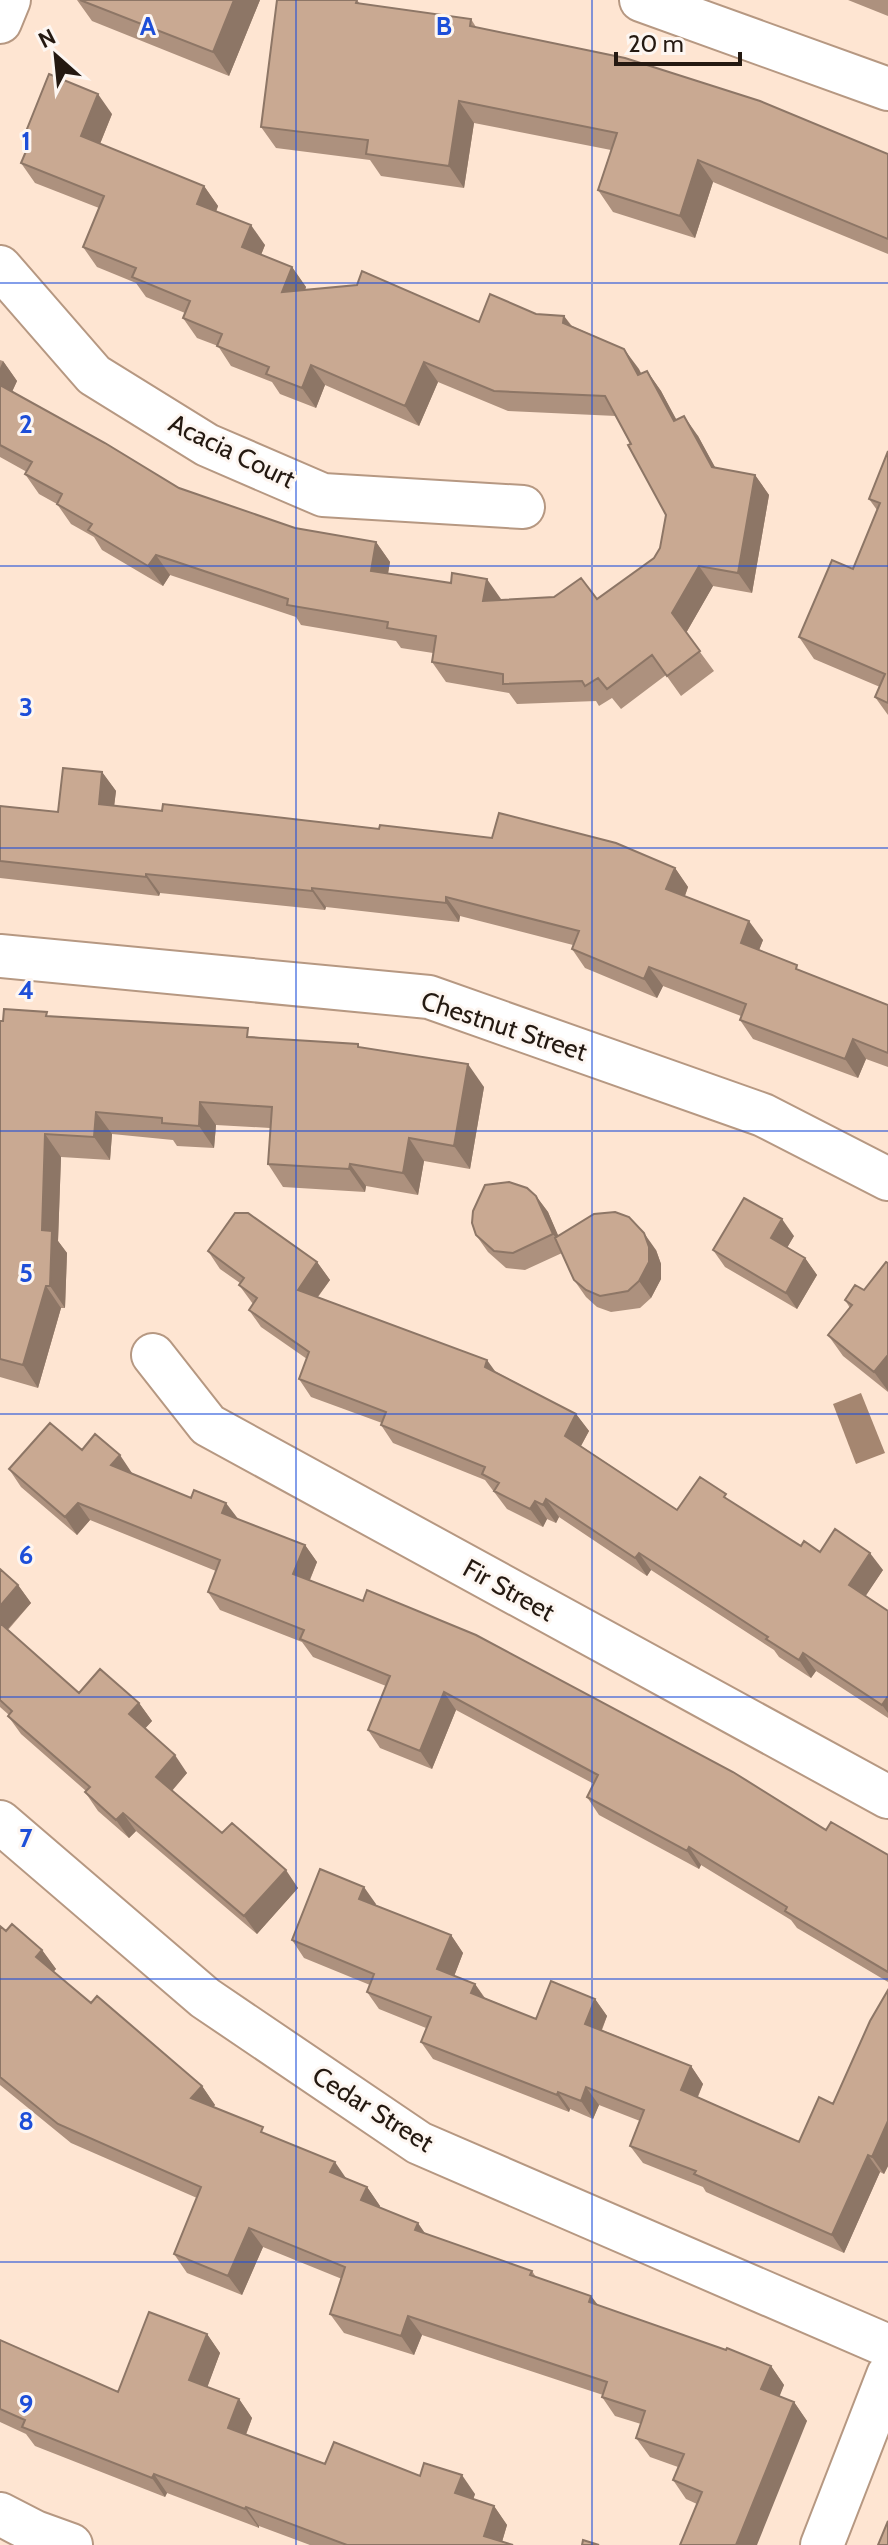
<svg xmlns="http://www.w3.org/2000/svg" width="888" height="2545" viewBox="0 0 888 2545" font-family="Cabin,sans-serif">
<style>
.water{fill:#a58670}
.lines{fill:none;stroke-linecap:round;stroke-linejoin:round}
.street-casing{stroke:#b69882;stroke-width:46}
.street{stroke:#fff;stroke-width:42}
.wall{fill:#ad917e}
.shaded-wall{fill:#8d7666}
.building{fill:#c9a992;stroke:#8d7666;stroke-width:2}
.grid{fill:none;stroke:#1d4ed8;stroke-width:2;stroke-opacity:0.55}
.labels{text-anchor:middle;stroke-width:6;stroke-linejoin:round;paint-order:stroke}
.street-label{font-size:26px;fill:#241911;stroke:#fdf6f1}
.grid-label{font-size:26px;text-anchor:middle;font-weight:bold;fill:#1d4ed8;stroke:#fdf6f1;stroke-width:6;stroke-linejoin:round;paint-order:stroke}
</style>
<rect width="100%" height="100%" fill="#fee5d2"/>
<path class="water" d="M861,1393L885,1453L856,1464L833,1404Z"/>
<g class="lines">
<g class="street-casing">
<path id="street" d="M641,0L888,89
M0,22L9,0
M0,267L94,375L207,445L323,495L523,507
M0,956L429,997L763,1115L888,1179
M153,1355L208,1425L888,1797
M0,1822L205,1998L419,2143L888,2346
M0,2514L35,2532L71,2545
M822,2545L888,2375"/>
</g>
<use href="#street" class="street"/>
</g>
<path class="wall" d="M77,0H260L229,76L92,21Z
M357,0L360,4L471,19L476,27L888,154V254L713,182L695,238L613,212L598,190L611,150L474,123L464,188L381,176L370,160L276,148L261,127Z
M848,0H888V16Z
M112,114L100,144L204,186L218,206L216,212L265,245L261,255L292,267L306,287L305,290L479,322L536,314L564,316L572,326L624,349L641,374L647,371L661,391L676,420L698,436L715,468L755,475L769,495L752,593L713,586L686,633L714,671L681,696L666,675L621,709L612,698L599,706L596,701L517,704L509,693L446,682L432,662L433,653L401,648L396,641L301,625L296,617L170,575L163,586L102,550L94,537L71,524L57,504L39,494L25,474L27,472L0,457V360L3,361L17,381L12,391L179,488L295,528L376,542L390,562L388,573L501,600L597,599L654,558L660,548L666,515L616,416L508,411L438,382L419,426L325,385L316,408L280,394L272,382L231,366L218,346L197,338L183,318L185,313L146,297L136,283L97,267L83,247L99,208L35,183L21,163L28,146L23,139Z
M888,451V715L875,697L880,687L814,659L799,637L853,569L877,510L869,499Z
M102,772L116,791L114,806L675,868L688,887L685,896L763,940L759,950L801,971L888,1005V1067L866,1059L858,1078L753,1039L740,1020L741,1016L663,986L657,998L585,968L572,949L573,945L460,916L459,922L326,907L325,910L160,893L159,896L0,878V806L58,812Z
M49,1016L360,1047L484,1087L470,1169L424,1161L418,1195L366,1186L365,1192L283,1187L268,1164L270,1128L216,1125L214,1148L177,1146L173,1140L112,1134L110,1160L61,1157L58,1241L67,1253L65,1308H61L38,1388L0,1377V1021Z
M536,1196L548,1212L558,1236L656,1250L661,1264V1279L651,1298L640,1308L611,1312L597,1307L586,1297L574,1280L562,1253L525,1270L506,1268L488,1252L476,1235Z
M794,1236L787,1247L805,1258L817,1275L797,1309L725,1267L713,1250Z
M208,1251L317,1262L330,1280L318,1297L496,1372L576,1414L589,1431L581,1446L677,1510L731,1502L801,1546L883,1570L865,1596L888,1611V1718L816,1671L811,1678L779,1657L774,1650L651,1570L647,1576L559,1517L556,1523L547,1519L543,1527L507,1509L485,1480L393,1443L381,1425L382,1423L311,1397L299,1379L307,1359L261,1327L249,1310L253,1304L239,1285L240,1283L220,1269Z
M888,1263V1392L843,1356L828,1335L850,1308L845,1300L864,1290Z
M82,1450L132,1473L131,1474L238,1519L305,1545L317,1562L310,1580L826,1830L888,1855V1982L797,1928L791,1920L701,1865L699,1869L599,1815L587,1797L594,1784L456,1710L432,1769L380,1748L368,1730L386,1686L313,1657L302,1642L220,1610L208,1592L216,1571L90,1520L77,1535L21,1487L9,1469Z
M0,1569L18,1585L31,1603L8,1630L79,1693L139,1703L152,1721L145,1728L187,1773L172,1791L222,1833L298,1888L257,1934L136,1831L129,1838L98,1811L85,1792L86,1791L21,1734L8,1716L9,1715L0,1707Z
M376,1904L375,1906L451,1935L463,1953L454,1976L475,1984L485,1998L536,2019L595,1999L607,2016L602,2030L691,2066L703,2084L698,2097L799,2142L833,2104L888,1990V2166L884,2174L880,2172L844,2253L706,2192L703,2187L643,2163L630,2146L640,2121L599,2105L593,2119L570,2109L569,2112L433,2059L421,2042L426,2028L379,2009L367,1992L370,1985L304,1958L292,1940Z
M0,1926L6,1931L42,1950L56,1969L53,1972L91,2003L202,2086L215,2105L213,2107L269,2136L346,2178L367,2187L380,2206V2208L425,2234L532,2271L536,2277L591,2296L598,2305L771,2366L784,2385L779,2396L794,2402L807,2421L697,2504L686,2499L673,2480L678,2467L650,2457L636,2438L641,2424L615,2416L602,2397L603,2395L422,2335L414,2355L344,2333L330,2314L342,2279L263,2247L242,2295L187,2273L174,2254L197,2198L71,2143L0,2085Z
M207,2334L220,2353L207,2387L239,2399L252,2418L246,2435L325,2464L420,2476L475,2494L473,2499L494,2506L507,2525L502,2542L513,2545H310L259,2526V2528L167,2493L165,2497L35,2446L26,2434L0,2422V2340L118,2392Z"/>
<path class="shaded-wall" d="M234,0H260L229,76L213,52Z
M98,94L112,114L95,156L81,136Z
M459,101L474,123L464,188L449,166Z
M698,160L713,182L695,238L680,216Z
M204,186L218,206L211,224L197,204Z
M251,225L265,245L256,267L242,247Z
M292,267L306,287L296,312L282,292Z
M564,316L578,336L563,323Z
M624,349L639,369L652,395L638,375Z
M3,361L17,381L8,401L0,390V368Z
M424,362L438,382L419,426L405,406Z
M311,365L325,385L316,408L302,388Z
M647,371L661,391L688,441L674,421Z
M684,416L698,436L726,487L712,467Z
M755,475L769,495L752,593L738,573Z
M376,542L390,562L385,591L371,571Z
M156,555L170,575L163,586L148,566Z
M699,566L713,586L686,633L672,613Z
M487,579L501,599L497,621L483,601Z
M102,772L116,791L112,823L99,804Z
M675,868L688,887L680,909L666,889Z
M146,874L160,893L159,896L146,877Z
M312,888L326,907L325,910L312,891Z
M446,897L460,916L459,922L446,903Z
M749,921L763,940L754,963L741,943Z
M649,967L663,986L657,998L644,979Z
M853,1039L866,1059L858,1078L845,1059Z
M468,1064L484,1087L470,1169L454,1146Z
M200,1102L216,1125L214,1148L199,1126Z
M96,1112L112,1134L110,1160L94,1137Z
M45,1134L61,1157L58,1241L67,1253L65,1308L50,1286L42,1230Z
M409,1138L424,1161L418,1195L403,1173Z
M350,1164L366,1186L365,1192L349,1169Z
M536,1196L548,1212L565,1251L553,1234Z
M782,1219L794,1236L783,1255L771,1238Z
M644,1233L656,1250L661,1264V1279L651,1298L639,1281Z
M805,1258L817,1275L797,1309L786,1293Z
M317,1262L330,1280L310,1307L298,1290Z
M46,1286L61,1308L38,1388L23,1365Z
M888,1355V1391L874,1372Z
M487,1360L500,1378L485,1367Z
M576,1414L589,1431L577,1453L565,1436Z
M120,1455L132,1473L123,1483L111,1465Z
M546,1499L559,1517L556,1523L543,1505Z
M535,1501L547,1519L543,1527L530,1509Z
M78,1503L90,1520L77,1535L65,1517Z
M226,1503L239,1520L222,1513Z
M305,1545L317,1562L305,1591L293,1574Z
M639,1553L651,1570L647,1576L635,1558Z
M870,1553L883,1570L861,1603L849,1585Z
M18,1585L31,1603L4,1633L0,1627V1606Z
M803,1653L816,1671L811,1678L799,1660Z
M444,1692L456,1710L432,1769L420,1751Z
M888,1696V1713L882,1705Z
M139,1703L152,1721L142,1732L129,1714Z
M175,1755L187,1773L168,1795L156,1777Z
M123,1813L136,1831L129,1838L116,1820Z
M689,1847L701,1865L699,1869L687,1851Z
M286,1870L298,1888L257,1934L244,1916Z
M364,1887L376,1904L371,1917L359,1899Z
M451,1935L463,1953L450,1987L437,1969Z
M42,1950L56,1969L49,1976L36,1957Z
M475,1984L487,2002L471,1993Z
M595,1999L607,2016L597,2041L585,2024Z
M691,2066L703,2084L693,2107L681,2090Z
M202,2086L215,2105L205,2118L191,2098Z
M586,2087L599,2105L593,2119L581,2101Z
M558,2092L570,2109L569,2112L557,2095Z
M888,2121V2166L884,2174L872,2157Z
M868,2155L880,2172L844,2253L832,2235Z
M335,2162L348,2181L330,2172Z
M367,2187L380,2206L375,2219L361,2200Z
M418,2223L431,2242L415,2230Z
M249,2228L263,2247L242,2295L228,2276Z
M591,2296L605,2315L589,2302Z
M408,2316L422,2335L414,2355L401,2336Z
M207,2334L220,2353L203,2399L189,2380Z
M771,2366L784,2385L775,2408L761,2389Z
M239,2399L252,2418L241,2447L228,2428Z
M794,2402L807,2421L757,2545H736Z
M154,2474L167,2493L165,2497L152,2478Z
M462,2475L475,2494L469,2513L455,2493Z
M494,2506L507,2525L501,2545L484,2536Z
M246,2507L259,2526V2528L245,2509Z"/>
<path class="building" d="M80,0H234L213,52Z
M277,0H357L356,3L471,19L470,26L625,58L760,101L888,154V239L698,160L680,216L598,190L617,133L459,101L449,166L366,154L368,140L261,127Z
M49,74L98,94L81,136L204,186L197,204L251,225L242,247L292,267L282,292L357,285L362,271L479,322L490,294L536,314L564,316L563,323L624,349L638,375L647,371L674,421L684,416L712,467L755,475L738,573L699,566L672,613L700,651L667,676L652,655L607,689L598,678L585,686L582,681L503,684V674L432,662L436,636L387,628L388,622L287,605L288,599L156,555L148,566L88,530L92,524L57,504L62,494L25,474L32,462L0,445V385L105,443L179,488L295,528L376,542L371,571L451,583L452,573L487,579L483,601L554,597L581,578L597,599L654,558L660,548L666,515L628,445L631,444L605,396L494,391L424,362L405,406L311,365L302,388L266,374L269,367L217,346L222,334L183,318L190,301L132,277L136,268L83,247L104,196L21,163L30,142L23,139Z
M888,451V703L875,697L885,674L799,637L832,560L853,569L880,503L869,499Z
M63,768L102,772L99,804L162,811L163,804L379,829L380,825L492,838L499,813L616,843L675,868L666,889L749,921L741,943L797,965L796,969L888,1005V1053L853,1039L845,1059L740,1020L746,1004L649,967L644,979L572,949L579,931L446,897V903L312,888V891L146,874V877L0,861V806L58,812Z
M4,1009L47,1012L46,1016L248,1028L247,1037L358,1044V1047L468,1064L454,1146L409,1138L403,1173L350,1164L349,1169L268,1164L272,1107L200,1102L199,1126L162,1123V1118L96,1112L94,1137L45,1134L42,1230L52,1231L50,1286H46L23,1365L0,1359V1021H3Z
M509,1182L527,1188L536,1196L553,1234L513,1253L494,1251L476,1235L472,1223L473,1211L485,1185Z
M744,1198L782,1219L771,1238L805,1258L786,1293L713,1250Z
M615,1212L629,1217L644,1233L649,1247V1262L639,1281L628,1291L600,1296L586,1290L574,1280L555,1238L594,1214Z
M235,1213H248L317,1262L298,1290L487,1360L485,1367L576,1414L565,1436L677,1510L700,1477L726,1494L724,1497L801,1546L804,1541L820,1552L835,1529L870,1553L849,1585L888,1611V1696L882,1705L803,1653L799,1660L766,1639L768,1637L639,1553L635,1558L546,1499L543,1505L535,1501L530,1509L494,1491L499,1483L482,1474L485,1467L381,1425L386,1412L299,1379L309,1352L249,1310L257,1298L239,1285L244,1278L208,1251Z
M886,1262L888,1263V1355L874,1372L828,1335L852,1305L845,1300L855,1285L864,1290Z
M50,1423L82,1450L95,1434L120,1455L111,1465L191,1498L194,1490L226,1503L222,1513L305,1545L293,1574L363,1601L367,1590L476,1635L733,1772L826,1830L831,1822L888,1855V1972L785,1911L787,1907L689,1847L687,1851L587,1797L598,1775L444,1692L420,1751L368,1730L390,1676L300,1639L304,1630L208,1592L220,1560L78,1503L65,1517L9,1469Z
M0,1569L18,1585L0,1606Z
M0,1623L79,1693L100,1669L139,1703L129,1714L175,1755L156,1777L222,1833L232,1823L286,1870L244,1916L123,1813L116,1820L85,1792L90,1787L8,1716L12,1711L0,1700Z
M320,1869L364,1887L359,1899L451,1935L437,1969L475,1984L471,1993L536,2019L551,1981L595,1999L585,2024L691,2066L681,2090L799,2142L819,2097L833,2104L870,2021L888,1990V2121L872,2157L868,2155L832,2235L694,2174L696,2171L630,2146L644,2110L586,2087L581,2101L558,2092L557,2095L421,2042L431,2017L367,1992L374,1974L292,1940Z
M12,1924L42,1950L36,1957L91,2003L97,1996L202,2086L191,2098L263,2127L261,2132L335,2162L330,2172L367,2187L361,2200L418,2223L415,2230L532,2271L530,2275L591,2296L589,2302L726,2350L727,2348L771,2366L761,2389L794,2402L736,2545H680L702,2492L673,2480L684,2454L636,2438L645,2411L602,2397L607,2382L408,2316L401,2336L330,2314L345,2267L249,2228L228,2276L174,2254L201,2187L58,2124L0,2077V1926L6,1931Z
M149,2312L207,2334L189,2380L239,2399L228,2428L325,2464L334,2442L420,2476L424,2463L462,2475L455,2493L494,2506L484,2536L513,2545H347L246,2507L245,2509L154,2474L152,2478L22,2427L25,2420L0,2409V2340L118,2392Z
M888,2521V2545H878Z
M583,2540L599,2545H582Z"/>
<path class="grid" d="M296,0V2545M592,0V2545M0,283H888M0,566H888M0,848H888M0,1131H888M0,1414H888M0,1697H888M0,1979H888M0,2262H888"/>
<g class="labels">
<g class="street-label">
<text transform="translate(232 451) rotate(26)" y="9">Acacia Court</text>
<text transform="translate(504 1026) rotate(18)" y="9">Chestnut Street</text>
<text transform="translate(509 1590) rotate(29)" y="9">Fir Street</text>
<text transform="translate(373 2109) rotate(32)" y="9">Cedar Street</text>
</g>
</g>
<g class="grid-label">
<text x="148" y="35">A</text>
<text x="444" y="35">B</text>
<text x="26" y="150">1</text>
<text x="26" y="433">2</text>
<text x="26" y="716">3</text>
<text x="26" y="999">4</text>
<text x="26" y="1282">5</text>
<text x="26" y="1564">6</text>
<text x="26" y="1847">7</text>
<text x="26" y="2130">8</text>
<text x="26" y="2413">9</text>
</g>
<g transform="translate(56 56) rotate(333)" stroke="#fdf6f1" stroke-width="6" paint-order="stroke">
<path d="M0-6L14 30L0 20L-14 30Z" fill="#241911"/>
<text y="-12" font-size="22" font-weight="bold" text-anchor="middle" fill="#241911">N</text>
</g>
<path d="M616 52v12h124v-12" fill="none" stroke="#241911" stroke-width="4"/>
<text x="628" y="52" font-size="24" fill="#241911" stroke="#fdf6f1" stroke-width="6" paint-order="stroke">20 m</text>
</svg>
